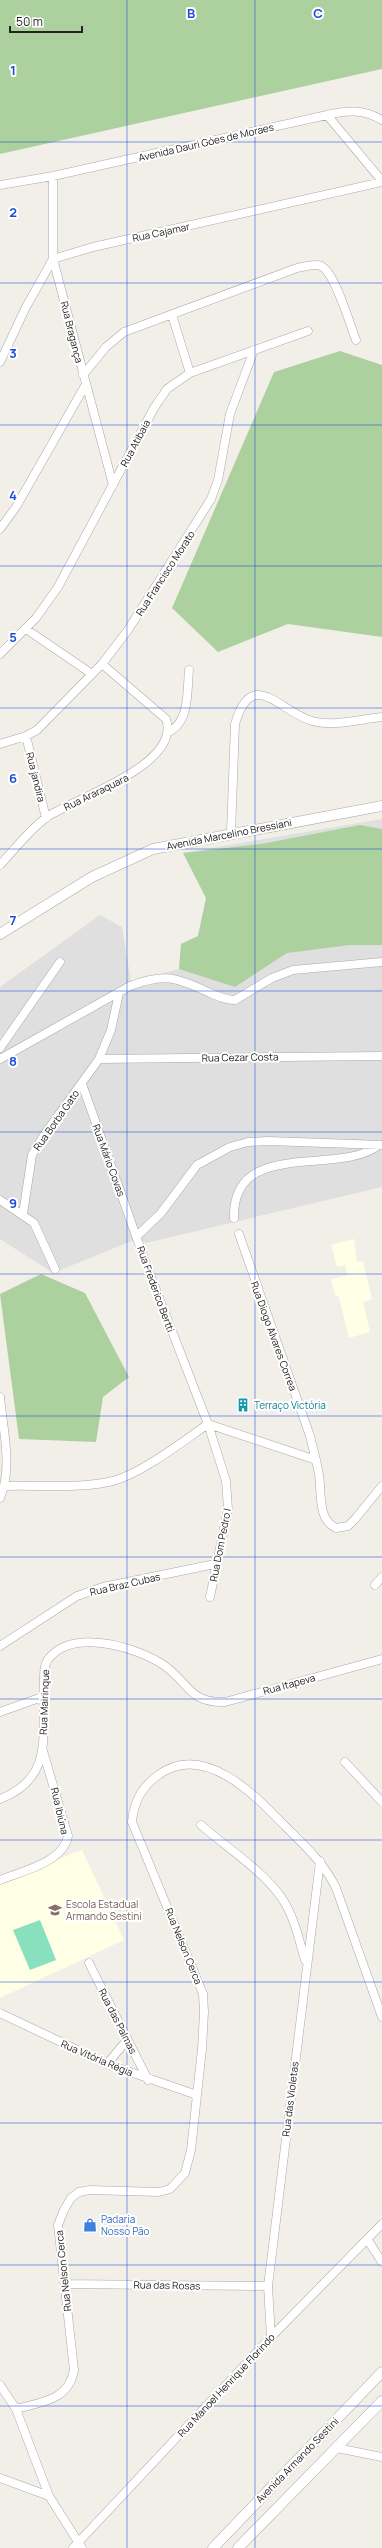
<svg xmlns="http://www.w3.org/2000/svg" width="382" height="2548" viewBox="0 0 382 2548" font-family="Manrope,sans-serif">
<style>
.residential{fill:#e0dfdf}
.education{fill:#ffffe5}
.forest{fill:#add19e}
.pitch{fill:#88e0be}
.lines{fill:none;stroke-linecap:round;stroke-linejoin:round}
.minor-casing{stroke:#a9a9a9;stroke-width:9}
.tertiary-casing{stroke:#a9a9a9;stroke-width:11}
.minor{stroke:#fff;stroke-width:8}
.tertiary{stroke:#fff;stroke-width:10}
.grid{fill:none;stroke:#1d4ed8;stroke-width:1;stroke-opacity:0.55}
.labels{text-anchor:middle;stroke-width:4;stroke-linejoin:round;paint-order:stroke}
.street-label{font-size:10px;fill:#222;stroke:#fff}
.culture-label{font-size:10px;fill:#0d838f;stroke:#fff;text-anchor:start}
.education-label{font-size:10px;fill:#785e54;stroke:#fff;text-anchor:start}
.shop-label{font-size:10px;fill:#366cbe;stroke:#fff;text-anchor:start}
.grid-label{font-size:13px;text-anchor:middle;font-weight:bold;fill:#1d4ed8;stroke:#fff;stroke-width:4;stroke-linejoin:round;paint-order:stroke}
</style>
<rect width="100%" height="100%" fill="#f2efe9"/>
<path class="residential" d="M382,819V1187L146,1243L139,1238L53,1273L0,1239V987L100,915L122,927L131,982L179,969L181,944L198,936L206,898L183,853Z"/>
<path class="education" d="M354,1239L357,1262L363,1261L372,1299L363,1302L370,1332L349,1338L339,1297L335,1295L331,1279L348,1275L345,1265L337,1267L331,1245Z
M82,1850L124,1940L0,1998V1881Z"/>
<path class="forest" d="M0,0H382V69L0,154Z
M340,351L382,365V637L288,624L218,652L172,608L274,372Z
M360,825L382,829V945H350L287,953L235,987L179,969L181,944L198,936L206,898L183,853L261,844Z
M41,1274L85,1293L129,1377L103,1397L96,1442L19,1439L0,1294Z"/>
<path class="pitch" d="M40,1920L56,1960L30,1970L13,1930Z"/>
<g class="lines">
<g class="minor-casing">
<path id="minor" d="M327,115C347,110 363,109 382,120
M53,176V259L113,485
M0,185L53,176L327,115L382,181
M172,315L190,373
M0,362L26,307L53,259L93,247L382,182
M83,375L106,347L124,332L297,268C304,267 314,263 321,266C335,272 350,325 356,340
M0,529L16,507L86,384
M26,629L92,674
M0,654L36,618L58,587L154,408L167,389L190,373L308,331
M168,732C190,723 187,690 189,670
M26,736L46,818
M0,744L26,736L37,730L102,664L128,630L211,499L218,480L230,414L254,350
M231,833L235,724C252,666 279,711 312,721C333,727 360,719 382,717
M0,865C15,849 29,830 47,817C75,798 182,765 166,719L102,664
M0,1048L60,962
M0,1059L130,986C164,973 176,977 208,992C217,996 225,1000 235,1000L272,978L293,970L382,962
M99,1059L382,1056
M82,1084L146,1264L208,1424L226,1481L228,1509L210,1597
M0,1200L34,1223L55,1269
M23,1214L32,1155L44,1135L99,1059L111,1030L119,993
M234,1218C232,1137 339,1177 379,1145
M239,1234L310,1436C313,1449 317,1462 319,1475C322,1493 317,1519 336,1528L348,1526L355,1519L382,1486
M137,1236L161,1213L197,1165L230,1147L248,1142L269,1141L382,1145
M0,1397C3,1429 13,1468 0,1498
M208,1424L316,1460
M6,1486C40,1485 79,1489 113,1481C142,1473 182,1442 208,1424
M375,1585L382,1577
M0,1646L77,1596L103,1587L215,1564
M0,1712L42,1697
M345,1762L382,1802
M0,1799C58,1777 40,1728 44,1680C44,1670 44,1662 52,1655C78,1629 139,1648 165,1666C190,1684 189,1703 225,1702L382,1659
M201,1825C227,1848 261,1869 281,1897C294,1915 299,1940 305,1960
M0,1880C22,1871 63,1863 68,1836L43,1751
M89,1963L148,2080
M0,2013L107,2064L197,2095
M107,2064L127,2040
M367,2239L382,2262
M65,2284L268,2286
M271,2337L268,2286L320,1861
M0,2385L16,2409L49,2496L82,2548
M16,2409C42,2402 69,2400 74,2370L58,2225L64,2210L71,2198L79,2192L90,2190L159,2192L170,2189L185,2173L191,2150L202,2049L204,2012L203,1994L132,1822C134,1802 141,1788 157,1776C203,1740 256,1796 286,1827C305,1846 324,1863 336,1888L382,2017
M337,2448L382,2457
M0,2478L49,2496
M73,2548L271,2337L382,2224"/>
</g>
<g class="tertiary-casing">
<path id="tertiary" d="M0,934L92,877L153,849L382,806
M213,2548L382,2372
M238,2548L382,2401"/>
</g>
<use href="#minor" class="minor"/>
<use href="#tertiary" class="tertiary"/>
</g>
<path class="grid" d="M127,0V2548M255,0V2548M0,142H382M0,283H382M0,425H382M0,566H382M0,708H382M0,849H382M0,991H382M0,1132H382M0,1274H382M0,1416H382M0,1557H382M0,1699H382M0,1840H382M0,1982H382M0,2123H382M0,2265H382M0,2406H382"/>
<defs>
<g id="building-bare" transform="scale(1.08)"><path d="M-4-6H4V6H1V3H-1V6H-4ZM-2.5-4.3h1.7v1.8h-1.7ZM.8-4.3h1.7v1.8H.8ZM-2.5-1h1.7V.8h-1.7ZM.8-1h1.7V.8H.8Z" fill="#0f9aa8" stroke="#fff" stroke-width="2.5" paint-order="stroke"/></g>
<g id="school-bare" transform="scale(1.08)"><path d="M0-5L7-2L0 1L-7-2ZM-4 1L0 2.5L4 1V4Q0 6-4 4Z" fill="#8d6e63" stroke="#fff" stroke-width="2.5" paint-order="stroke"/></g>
<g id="shop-bare" transform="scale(1.08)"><path d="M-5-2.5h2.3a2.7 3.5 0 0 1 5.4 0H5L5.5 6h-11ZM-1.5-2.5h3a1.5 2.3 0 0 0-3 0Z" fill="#3f7fe0" stroke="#fff" stroke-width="2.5" paint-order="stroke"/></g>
</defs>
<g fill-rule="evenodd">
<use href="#building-bare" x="243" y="1405"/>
<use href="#school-bare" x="55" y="1910"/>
<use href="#shop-bare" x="90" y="2225"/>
</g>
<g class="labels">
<g class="street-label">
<text transform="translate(206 142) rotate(-13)" y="4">Avenida Dauri Góes de Moraes</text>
<text transform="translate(161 232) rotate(-12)" y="4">Rua Cajamar</text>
<text transform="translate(72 332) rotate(76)" y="4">Rua Bragança</text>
<text transform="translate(135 443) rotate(-62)" y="4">Rua Atibaia</text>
<text transform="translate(165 573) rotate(-57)" y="4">Rua Francisco Morato</text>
<text transform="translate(36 777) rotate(76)" y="4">Rua jandira</text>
<text transform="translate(96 792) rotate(-26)" y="4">Rua Araraquara</text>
<text transform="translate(229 834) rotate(-11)" y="4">Avenida Marcelino Bressiani</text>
<text transform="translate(240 1057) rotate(-1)" y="4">Rua Cezar Costa</text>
<text transform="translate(56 1120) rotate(-55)" y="4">Rua Borba Gato</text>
<text transform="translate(109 1160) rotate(70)" y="4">Rua Mário Covas</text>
<text transform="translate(156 1289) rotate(70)" y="4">Rua Frederico Bertti</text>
<text transform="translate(274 1336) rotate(70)" y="4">Rua Diogo Alvares Correa</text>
<text transform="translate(220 1545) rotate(-79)" y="4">Rua Dom Pedro l</text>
<text transform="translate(125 1584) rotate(-13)" y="4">Rua Braz Cubas</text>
<text transform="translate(289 1684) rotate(-15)" y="4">Rua Itapeva</text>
<text transform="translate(44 1702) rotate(-88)" y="4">Rua Mairinque</text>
<text transform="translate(60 1811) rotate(77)" y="4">Rua Ibiúna</text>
<text transform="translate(184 1946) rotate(68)" y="4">Rua Nelson Cerca</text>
<text transform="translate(118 2021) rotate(63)" y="4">Rua das Palmas</text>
<text transform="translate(97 2058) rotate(23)" y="4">Rua Vitória Régia</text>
<text transform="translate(290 2099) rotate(-83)" y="4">Rua das Violetas</text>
<text transform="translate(63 2271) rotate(-96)" y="4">Rua Nelson Cerca</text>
<text transform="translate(167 2285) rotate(1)" y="4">Rua das Rosas</text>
<text transform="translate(226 2385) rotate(-47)" y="4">Rua Manoel Henrique Florindo</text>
<text transform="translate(297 2460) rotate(-46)" y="4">Avenida Armando Sestini</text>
</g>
<g class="culture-label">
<text x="254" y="1409">Terraço Victória</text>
</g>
<g class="education-label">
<text x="66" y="1908">Escola Estadual<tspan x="66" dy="12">Armando Sestini</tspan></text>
</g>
<g class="shop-label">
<text x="101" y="2223">Padaria<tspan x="101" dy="12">Nosso Pão</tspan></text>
</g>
</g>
<g class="grid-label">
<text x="191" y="18">B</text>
<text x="318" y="18">C</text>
<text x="13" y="75">1</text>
<text x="13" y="217">2</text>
<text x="13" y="358">3</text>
<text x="13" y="500">4</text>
<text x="13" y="642">5</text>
<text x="13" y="783">6</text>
<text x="13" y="925">7</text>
<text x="13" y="1066">8</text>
<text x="13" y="1208">9</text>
</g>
<path d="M10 26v6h72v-6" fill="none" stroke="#222222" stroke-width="2"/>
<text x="16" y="26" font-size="12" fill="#222222" stroke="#ffffff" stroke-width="3" paint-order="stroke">50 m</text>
</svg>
